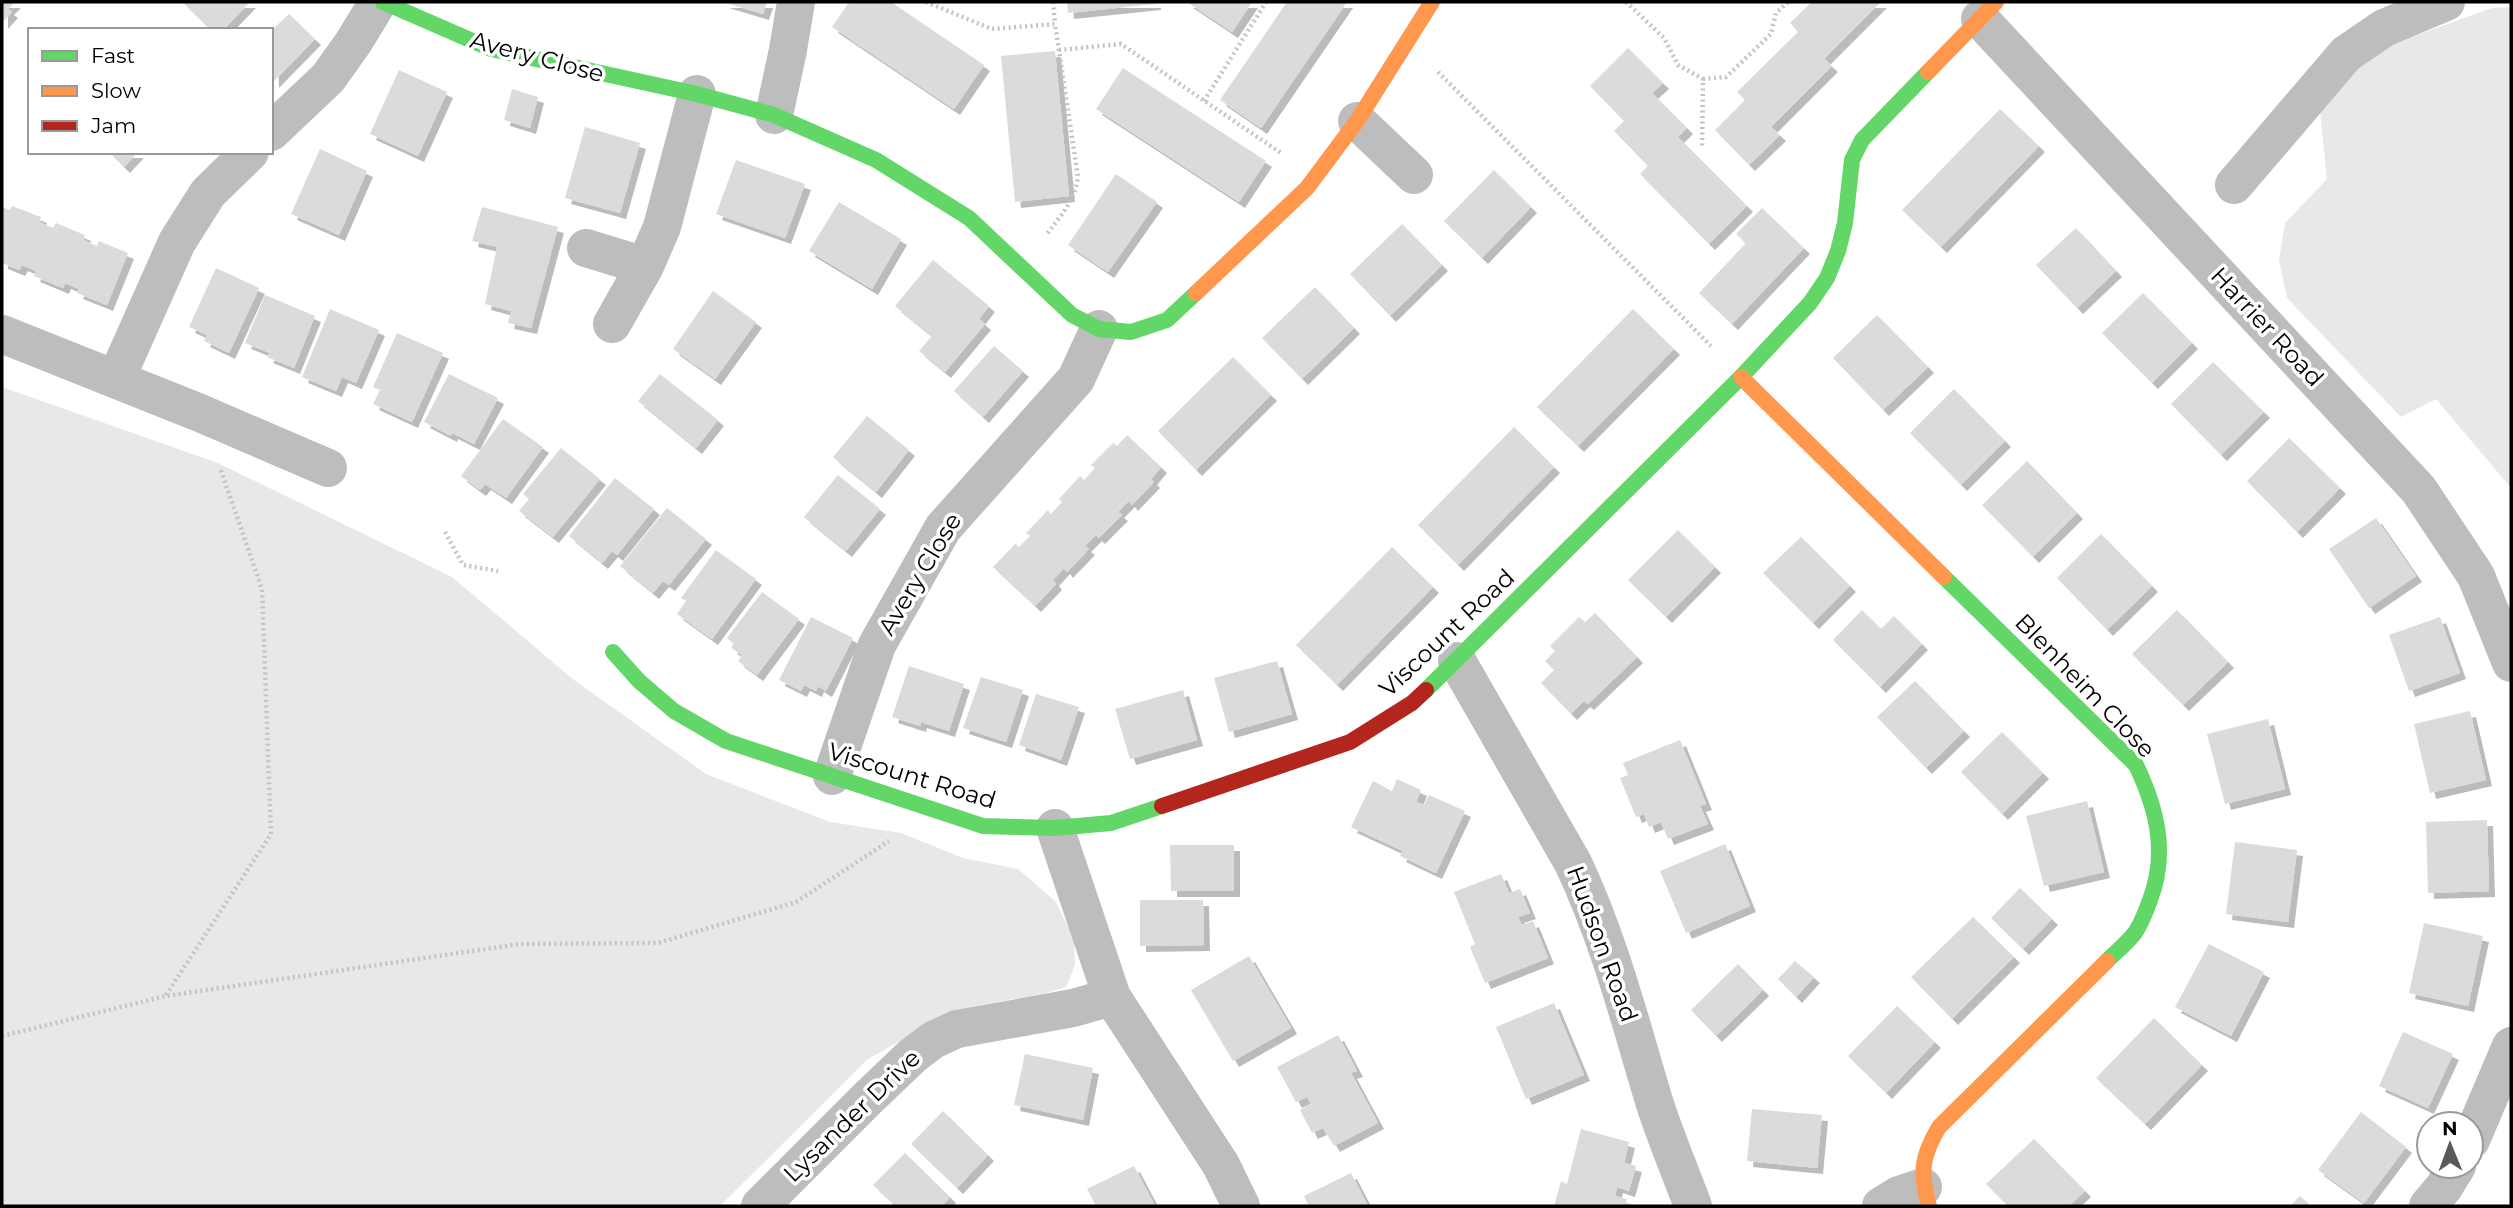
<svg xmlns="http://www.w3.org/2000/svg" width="2513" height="1208" viewBox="0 0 2513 1208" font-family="Montserrat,sans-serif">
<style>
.green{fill:#e8e8e8}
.building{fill:#dbdbdb;filter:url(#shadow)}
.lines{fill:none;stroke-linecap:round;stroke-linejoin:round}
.path{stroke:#c2c2c2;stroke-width:4.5;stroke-dasharray:2 3.5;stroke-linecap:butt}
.street{stroke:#bdbdbd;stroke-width:38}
.fast{stroke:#63d668;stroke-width:16}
.slow{stroke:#ff974d;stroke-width:16}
.jam{stroke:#b3261e;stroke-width:16}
.labels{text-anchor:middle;stroke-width:7;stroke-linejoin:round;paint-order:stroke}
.street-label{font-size:24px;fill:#000;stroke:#fff}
</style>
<defs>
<filter id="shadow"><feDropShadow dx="6" dy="6" stdDeviation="0" flood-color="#0004"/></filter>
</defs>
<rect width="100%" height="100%" fill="#fff"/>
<path class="green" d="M2511,7V488L2436,399L2401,417L2287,298L2279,260L2285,223L2327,179L2320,111L2341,79L2389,45L2492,8Z
M2,387L218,463L452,577L574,680L706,774L830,822L901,833L963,858L1018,869L1055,901L1074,938L1075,965L1066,987L1042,994L969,1007L927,1026L868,1059L720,1206H2Z"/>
<path class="building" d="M2,2H15L8,9L12,12L2,23Z
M182,2H250L223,30H211Z
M723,2H767L763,14Z
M849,2H891L984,65L954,109L832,27Z
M1067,2H1155V4L1068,13Z
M1187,2H1252L1232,32Z
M1287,2H1347L1261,128L1220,100Z
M1812,2H1881L1824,59L1832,66L1771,127L1780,135L1749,165L1715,130L1745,100L1737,92L1798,32L1790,23Z
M289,14L315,39L273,82L271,31Z
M1628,48L1663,83L1652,93L1687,128L1678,137L1747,206L1709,244L1640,174L1648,166L1614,131L1624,121L1590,86Z
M1055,51L1069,196L1015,202L1001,56Z
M1123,68L1266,161L1239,202L1096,109Z
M399,70L447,92L418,156L370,134Z
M512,89L538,97L530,128L504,120Z
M2000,109L2039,146L1941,247L1902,210Z
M585,127L640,143L620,213L565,198Z
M320,149L367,171L339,235L291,214Z
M109,152H138L124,167Z
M736,160L805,184L785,238L716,214Z
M1494,170L1531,207L1482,258L1444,221Z
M1116,174L1157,202L1108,272L1068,245Z
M839,202L901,239L872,289L809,251Z
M12,206L41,217L39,222L53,228L56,223L85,235L83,240L97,246L99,241L128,253L107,305L77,293L79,289L65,283L63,288L34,276L36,271L22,265L19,270L2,263V207L10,210Z
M482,207L558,227L531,328L508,323L511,311L485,304L497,247L472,241Z
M1762,208L1804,248L1732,324L1699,293L1746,243L1736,234Z
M1402,224L1442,265L1390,316L1350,274Z
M2076,228L2116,271L2077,308L2036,265Z
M933,260L989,306L979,319L985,324L945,372L919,351L932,336L895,306Z
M216,268L259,288L229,353L204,341L207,335L189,327Z
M1315,287L1354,328L1302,379L1262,338Z
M713,291L756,322L715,379L673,349Z
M2143,293L2192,343L2152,383L2102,333Z
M265,295L315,316L294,368L267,357L270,353L245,343Z
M330,309L379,330L356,383L342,377L336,391L302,377Z
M1633,309L1674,349L1578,446L1537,407Z
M1877,315L1928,367L1883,410L1833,358Z
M397,333L443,353L412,422L373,404L380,390L373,387Z
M994,346L1023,371L983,417L954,391Z
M1233,357L1271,395L1196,470L1158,431Z
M2213,362L2264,412L2221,455L2171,404Z
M449,374L498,398L474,444L452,433L451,436L424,422Z
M660,374L718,420L696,448L638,401Z
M1954,389L2005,441L1961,485L1910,433Z
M867,416L909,450L876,492L833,457Z
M503,419L543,447L506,498L485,484L480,490L461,476Z
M1514,427L1554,467L1458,565L1418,525Z
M1127,435L1161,467L1151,479L1154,482L1132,505L1129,501L1118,512L1122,515L1099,538L1096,535L1085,546L1089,549L1067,572L1064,568L1053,580L1056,584L1035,606L993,567L1015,544L1019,547L1030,536L1026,533L1048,510L1051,514L1062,502L1059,499L1080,476L1084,480L1095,468L1091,465L1113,443L1117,446Z
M2289,438L2340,488L2297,532L2247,481Z
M561,448L600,479L553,537L519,511L529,499L523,494Z
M2027,461L2077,513L2033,557L1982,505Z
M838,475L880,509L846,551L804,517Z
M615,478L654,509L617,555L612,551L602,563L569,536Z
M667,508L706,539L669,585L663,581L653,593L620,566Z
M2376,518L2416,576L2369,608L2329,549Z
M1678,530L1715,567L1666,617L1628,580Z
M2101,534L2152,586L2107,630L2057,578Z
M1801,537L1850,586L1813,623L1763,573Z
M1392,547L1433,587L1337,685L1296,645Z
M716,550L756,579L712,639L677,614L686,601L681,598Z
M762,592L799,619L757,675L738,661L742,655L731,648L734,644L727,638Z
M1862,610L1881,629L1894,616L1922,644L1880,687L1833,640Z
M2177,610L2228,662L2183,705L2132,654Z
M1595,613L1637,657L1588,704L1584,701L1571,714L1541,683L1554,670L1545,661L1555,651L1550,646L1579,617L1585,622Z
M811,617L853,638L826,691L818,686L816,691L804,685L801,691L779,680Z
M2440,617L2460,673L2409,691L2389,635Z
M1277,661L1292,714L1229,732L1214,678Z
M909,666L964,684L949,731L921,722L920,726L892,717Z
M981,677L1023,690L1006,742L963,728Z
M1915,681L1964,731L1926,768L1877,717Z
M1183,690L1197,740L1130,759L1115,709Z
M1036,694L1079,707L1061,760L1019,745Z
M2470,711L2486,780L2430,793L2414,724Z
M2268,719L2285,789L2225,804L2207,734Z
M2002,732L2043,773L2002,814L1961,772Z
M1680,740L1706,804L1700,806L1708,824L1668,839L1661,822L1649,827L1644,814L1636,817L1620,778L1628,775L1623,763Z
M1397,779L1421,790L1416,802L1424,805L1429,795L1465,811L1436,873L1400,856L1403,851L1351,827L1373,781L1392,791Z
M2087,801L2104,872L2044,886L2026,816Z
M2487,820L2489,891L2428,893L2426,822Z
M2235,842L2297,850L2288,922L2226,914Z
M1725,844L1750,906L1686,933L1660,871Z
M1170,845H1234V891H1171Z
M1501,874L1509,893L1520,889L1530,913L1518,917L1522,925L1533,921L1548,958L1485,983L1470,947L1475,944L1454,892Z
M2020,888L2052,919L2023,949L1991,918Z
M1140,900H1203L1204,945L1140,946Z
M1973,917L2014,957L1952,1019L1911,977Z
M2424,923L2483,936L2468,1006L2409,993Z
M2209,944L2264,972L2231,1036L2175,1007Z
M1249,956L1291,1028L1233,1061L1191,990Z
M1795,961L1814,977L1796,997L1778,979Z
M1738,964L1763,990L1716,1036L1691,1010Z
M1554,1003L1584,1075L1526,1099L1496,1027Z
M1897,1006L1935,1042L1886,1093L1848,1056Z
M2154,1018L2202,1065L2145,1124L2096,1078Z
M2403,1032L2453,1054L2428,1108L2379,1086Z
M1338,1035L1357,1071L1351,1073L1378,1123L1334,1146L1323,1128L1312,1133L1300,1110L1311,1104L1307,1097L1296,1102L1277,1067Z
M1025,1054L1093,1068L1083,1120L1014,1105Z
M1752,1109L1822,1115L1817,1168L1747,1161Z
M943,1111L988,1155L957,1188L911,1144Z
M2361,1112L2406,1147L2364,1203L2318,1170Z
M1581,1129L1629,1142L1624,1163L1636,1166L1629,1191L1617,1187L1615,1196L1627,1199L1625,1206H1554L1561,1181L1567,1184Z
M2034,1139L2085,1191L2069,1206H2008L1986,1184Z
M905,1153L950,1197L942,1206H895L873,1185Z
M1134,1166L1155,1206H1096L1087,1189Z
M1351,1173L1368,1206H1309L1304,1196Z
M2300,1196L2311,1206H2290Z"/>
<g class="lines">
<path class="path" d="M926,2L992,29L1055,24L1078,177C1075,201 1061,215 1047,234
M1053,2L1055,24
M1626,2L1664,38L1678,65L1703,79L1702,147
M1059,50L1121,44L1281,153
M1438,72L1711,346
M1703,79L1726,77L1771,34L1776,13L1788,2
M1204,101L1266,2
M445,532L463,565L498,571
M166,995L271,834L262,589L220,468
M2,1036L166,996L520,944L658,943L796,902L889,841"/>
<path class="street" d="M1980,19L2419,490L2476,576L2511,663
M774,115L788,50L796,2
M1357,121L1414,175
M271,132L328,78L353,43L378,2
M2234,185L2346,54L2384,28L2446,2
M586,248L645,266
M612,324L645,266L662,227L697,94
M2,334L200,413L328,468
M116,379L177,242L208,193L250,152
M1457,661L1573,863C1609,939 1630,1021 1654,1101C1665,1136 1680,1171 1693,1206
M832,776L877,645L943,528L1076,379L1099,329
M1055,828L1112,997L1221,1165L1241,1206
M2471,1140L2511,1046
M760,1206L868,1098L912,1056L933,1040L957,1029L1073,1008L1112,997
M1881,1206L1899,1195L1923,1187
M2428,1206L2444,1187L2457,1166"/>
<path class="fast" d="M383,2L491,49L697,94L774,115L876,160L969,218L1072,315L1099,329L1131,332L1167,320L1196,293
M1944,577L2136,765C2157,809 2168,853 2150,900C2146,911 2141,925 2134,934C2126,944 2116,952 2107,961
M613,652L639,681L674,711L726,741L983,826L1055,828L1111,823L1162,806
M1426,690L1741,377L1810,303L1827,278L1838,251L1845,223L1852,160L1862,140L1928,72"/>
<path class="slow" d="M1928,72L1996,2
M1196,293L1307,188L1357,121L1432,2
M1741,377L1944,577
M1929,1206C1920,1173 1921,1157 1939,1127L2107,961"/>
<path class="jam" d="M1162,806L1350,742L1412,703L1426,690"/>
</g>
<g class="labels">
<g class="street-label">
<text transform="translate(537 57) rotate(15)" y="8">Avery Close</text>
<text transform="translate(2267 327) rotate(47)" y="8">Harrier Road</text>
<text transform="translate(920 574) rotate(-59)" y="8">Avery Close</text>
<text transform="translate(1447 633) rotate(-43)" y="8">Viscount Road</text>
<text transform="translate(2085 686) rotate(46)" y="8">Blenheim Close</text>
<text transform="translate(912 776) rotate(17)" y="8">Viscount Road</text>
<text transform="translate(1602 944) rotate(70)" y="8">Hudson Road</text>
<text transform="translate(852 1116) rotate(-44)" y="8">Lysander Drive</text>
</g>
</g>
<rect width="2513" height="1208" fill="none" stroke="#000000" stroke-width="7"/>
<rect x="28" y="28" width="245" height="126" fill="#ffffff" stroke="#999999" stroke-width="2"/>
<rect x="42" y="51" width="35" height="10" fill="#63d668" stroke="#999999" stroke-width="2"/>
<text x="91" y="63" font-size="21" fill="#000000">Fast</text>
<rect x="42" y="86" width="35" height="10" fill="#ff974d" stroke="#999999" stroke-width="2"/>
<text x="91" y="98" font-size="21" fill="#000000">Slow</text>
<rect x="42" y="121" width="35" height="10" fill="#b3261e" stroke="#999999" stroke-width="2"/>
<text x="91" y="133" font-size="21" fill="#000000">Jam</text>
<g transform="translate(2450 1145) rotate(359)"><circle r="33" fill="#ffffff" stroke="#999999" stroke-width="2"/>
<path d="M0-5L12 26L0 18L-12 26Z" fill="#595959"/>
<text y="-10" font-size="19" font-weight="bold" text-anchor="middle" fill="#000000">N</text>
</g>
</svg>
